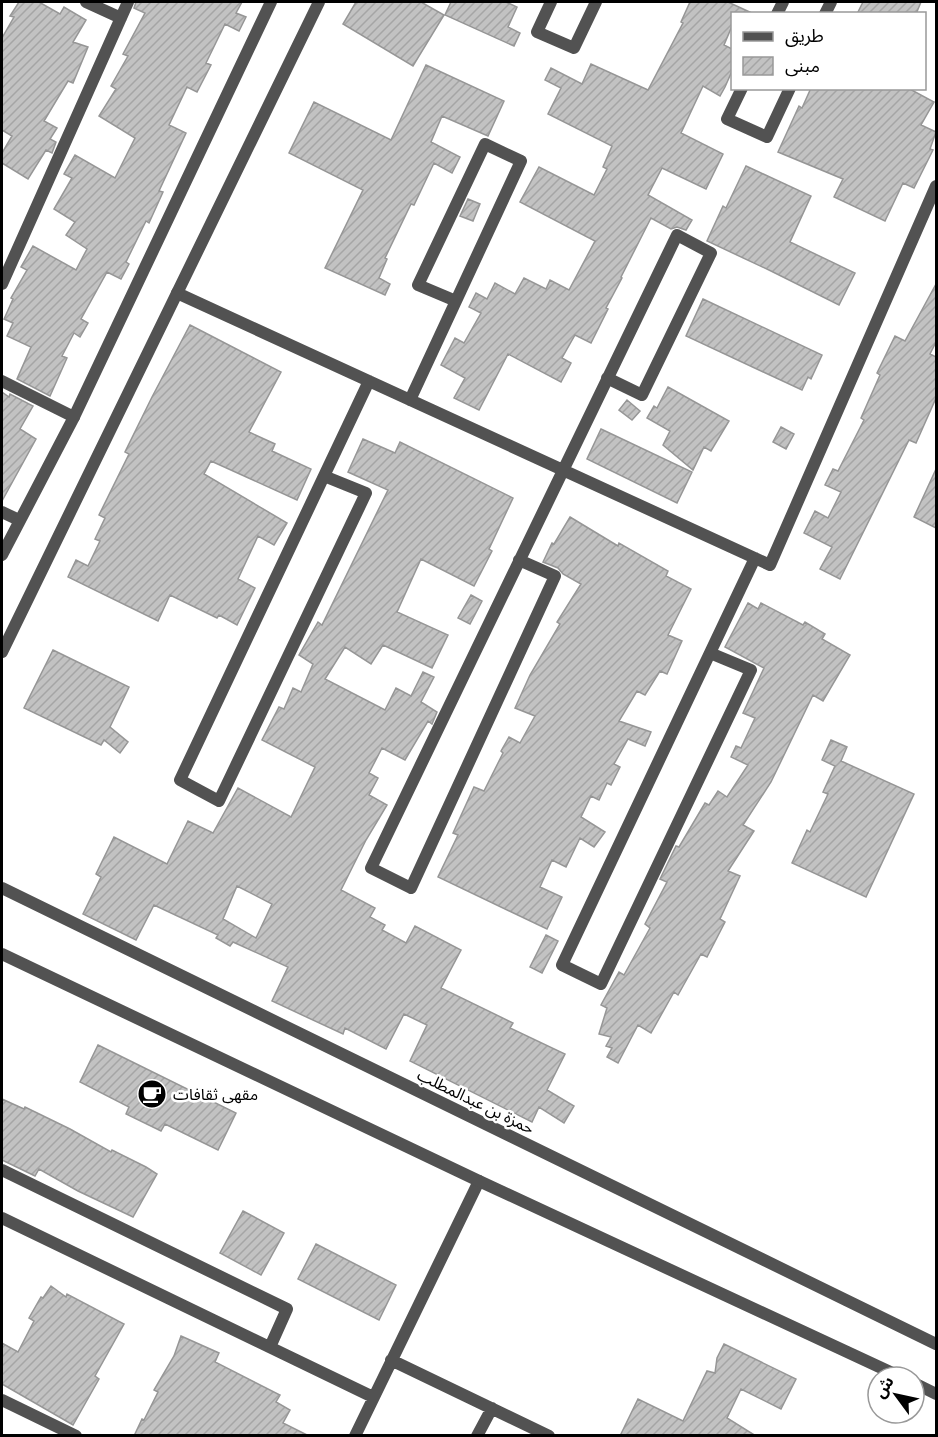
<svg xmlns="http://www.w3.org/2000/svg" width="938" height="1437" viewBox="0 0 938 1437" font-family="'Public Sans','Noto Sans Arabic',sans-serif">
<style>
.building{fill:url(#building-hatch);stroke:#969696;stroke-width:1.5;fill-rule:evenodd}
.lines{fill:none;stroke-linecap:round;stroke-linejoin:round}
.minor{stroke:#525252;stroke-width:12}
.tertiary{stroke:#525252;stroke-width:12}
.labels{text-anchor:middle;stroke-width:5;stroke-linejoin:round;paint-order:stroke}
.poi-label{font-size:16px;fill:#000;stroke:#fff;text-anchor:start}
.street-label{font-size:16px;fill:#000;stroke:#fff}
</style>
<defs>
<pattern id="building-hatch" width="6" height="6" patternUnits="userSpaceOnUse" patternTransform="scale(1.5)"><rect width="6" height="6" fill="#c2c2c2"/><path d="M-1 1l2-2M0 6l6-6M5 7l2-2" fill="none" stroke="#a5a5a5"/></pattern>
</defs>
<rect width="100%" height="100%" fill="#fff"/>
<path class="building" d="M19,2H39L60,14L64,7L86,20L73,42L88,47L73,83L68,81L44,121L57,128L50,139L56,142L52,153L46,150L28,179L2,163V153L12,136L2,130V38L14,17L10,16Z
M136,2H242L236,13L246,17L239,31L225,24L206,63L211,65L197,92L187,87L169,125L186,133L159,191L163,192L149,223L146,221L126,262L129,264L121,279L107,272L81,319L88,323L80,337L74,333L62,356L67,358L50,396L17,379L31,347L7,336L13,323L4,319L13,299L11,298L27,270L21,267L33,246L76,270L87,249L66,235L75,222L54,209L72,178L64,174L75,155L115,178L135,138L99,116L116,89L111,86L128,56L123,54L145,13L134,8Z
M356,2H421L444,15L413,66L343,24Z
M451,2H506L517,7L508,27L520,33L514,46L445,15Z
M690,2H728L754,14H732V26L724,45L732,49V71L725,87L720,96L703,86L681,133L723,154L706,189L662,168L648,195L692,220L686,230L677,227L671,229L651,218L621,277L622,278L606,308L608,309L591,343L575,335L562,358L571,363L561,382L508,354L479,410L454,398L465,378L441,365L455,338L464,343L481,313L469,307L476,293L487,299L495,283L515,294L524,278L546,289L550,280L569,290L595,241L520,202L539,167L594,195L607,169L603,167L612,146L548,114L561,88L545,80L551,68L582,84L591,64L648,90L683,23L681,22Z
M863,2H921L916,14H857Z
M426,65L504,101L488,136L442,116L431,142L460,157L452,173L434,163L414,205L411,204L385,258L387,259L379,278L390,284L385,295L325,268L363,190L289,153L314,102L391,140Z
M811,88H908L934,102L921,125L936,132L930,149L933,150L914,188L903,183L885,221L834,197L843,179L778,152L799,106L802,108Z
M746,166L811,196L790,242L855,273L839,305L771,271L707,241L723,206L726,208Z
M468,199L480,204L473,221L460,216Z
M936,284V342L930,354L936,357V398L916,443L909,440L840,579L820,569L832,547L804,533L815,511L828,518L841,492L825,485L833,469L838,471L864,420L861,418L880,375L877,373L895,336L905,341Z
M703,299L822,355L811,379L808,377L802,390L686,336Z
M190,325L281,372L249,432L275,444L272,451L311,469L297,500L211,461L204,474L287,523L274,545L258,536L238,579L255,588L237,625L219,615L217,618L170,595L158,621L68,577L76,560L88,566L100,541L95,539L105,518L99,515L129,454L125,452L152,397Z
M668,387L729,421L711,451L704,447L693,470L663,445L670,431L647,418L654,406L657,408Z
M2,392L9,397L10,394L33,406L20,429L36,439L2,501Z
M627,400L640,411L632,420L619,410Z
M781,427L794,434L786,449L773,442Z
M601,429L692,472L677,503L587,459Z
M363,439L395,453L400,442L513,498L489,549L492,551L474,586L421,559L397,612L448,635L432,668L383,645L371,664L345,647L325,679L385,710L396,688L411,696L423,672L434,677L421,702L437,712L432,724L428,721L405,760L382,748L369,773L378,778L369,795L387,805L366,840L341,890L375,908L370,917L385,925L382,930L406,943L415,926L461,950L441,988L513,1023L510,1028L565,1054L547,1090L574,1106L564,1123L539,1107L532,1122L410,1061L427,1025L404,1014L386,1049L345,1028L343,1034L272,1001L288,967L233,942L230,946L216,938L218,935L154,905L136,940L83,914L101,877L96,874L114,837L167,864L188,821L213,833L238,788L291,817L315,767L262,740L279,707L284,709L293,688L301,692L313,664L299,655L318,622L322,625L388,490L348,472ZM237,886L272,904L256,938L223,919Z
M936,469V528L914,517Z
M570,517L618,546L619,543L668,571L666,576L691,589L668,635L682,641L667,674L660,671L645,695L637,691L619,721L651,732L645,746L628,739L614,764L620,767L611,785L607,783L599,800L591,796L581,817L605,832L594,847L580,838L566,867L552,860L540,887L562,897L547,929L438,877L458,835L453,833L474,787L484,791L503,753L501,751L509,737L520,743L535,716L515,708L530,675L560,624L557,622L581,584L563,574L558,568L543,562L552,543L554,544Z
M471,595L482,601L470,624L458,618Z
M748,603L758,609L761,603L803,625L805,622L825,634L822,639L850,655L823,701L813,695L771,782L743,825L754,831L728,871L740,876L720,919L725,922L707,957L701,954L678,995L674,992L651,1033L638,1025L618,1063L607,1057L612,1048L606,1046L611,1037L599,1034L607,1008L601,1005L619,972L624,975L650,928L645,924L667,882L660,879L676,846L679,847L705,803L709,805L718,791L727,797L748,765L731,757L736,746L741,748L755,718L743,713L764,668L725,647Z
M53,650L129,687L110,727L128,742L120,753L104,740L101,745L24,708Z
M831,740L847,747L841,761L914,794L866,897L792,863L807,830L810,832L828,794L823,792L835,766L822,760Z
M546,935L558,941L542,973L530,967Z
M98,1045L236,1113L218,1150L165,1124L161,1131L126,1114L129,1107L80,1082Z
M2,1099L24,1109L25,1107L70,1129L111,1152L112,1150L146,1167L157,1174L133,1217L78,1191L39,1169L35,1176L2,1160Z
M243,1211L284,1233L261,1275L220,1253Z
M316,1244L396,1285L379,1320L298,1279Z
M51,1286L66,1297L67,1294L124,1324L95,1376L99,1379L73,1425L2,1384V1343L18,1352L34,1321L29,1318L41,1297L43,1298Z
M181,1336L219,1353L215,1362L280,1395L276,1402L290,1410L283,1423L309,1436H134L142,1419L144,1420L158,1392L154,1390L174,1356Z
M724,1344L796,1379L781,1409L741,1389L727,1418L756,1436H620L638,1399L683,1421L707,1371L715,1373L717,1358Z"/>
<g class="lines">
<path class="minor" d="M86,2L121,18
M551,2L537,32L574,48L596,2
M777,14L783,2
M825,14L831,2
M742,88L727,119L767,137L790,88
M2,284L128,2
M177,293L770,565L936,186
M2,381L74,417
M410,400L521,161L485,144L418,285L456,301
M324,476L366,493L219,801L180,780L369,381
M2,512L19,520
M519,560L555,576L411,888L371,868C473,657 574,446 677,235L711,253L642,395L607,378
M710,653L751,670L601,984L562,965L755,558
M2,1170L287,1309L270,1347
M2,1218L373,1397
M391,1360L549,1436
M2,1400L76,1436
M355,1436L479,1181
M477,1436L492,1408"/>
<path class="tertiary" d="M2,555L74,417L271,2
M2,652L319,2
M2,888L936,1344
M2,954L479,1181L901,1377
M914,1383L936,1394"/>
</g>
<defs>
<g id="cafe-disc" transform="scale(1.5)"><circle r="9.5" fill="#000" stroke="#fff"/><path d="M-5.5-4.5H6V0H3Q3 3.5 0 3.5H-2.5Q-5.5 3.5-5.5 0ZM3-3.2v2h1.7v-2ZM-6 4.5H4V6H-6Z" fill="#fff"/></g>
</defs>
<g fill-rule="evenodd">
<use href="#cafe-disc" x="152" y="1094"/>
</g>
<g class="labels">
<g class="poi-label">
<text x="173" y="1100">مقهى ثقافات</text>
</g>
<g class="street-label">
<text transform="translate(476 1101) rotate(26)" y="6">حمزة بن عبدالمطلب</text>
</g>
</g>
<rect width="938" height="1437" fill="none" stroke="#000000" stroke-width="6"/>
<rect x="731" y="12" width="195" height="78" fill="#ffffff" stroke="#999999" stroke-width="1.5"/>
<rect x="743" y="32" width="30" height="9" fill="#525252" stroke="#999999" stroke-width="1.5"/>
<text x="785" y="42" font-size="18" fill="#000000">طريق</text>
<rect x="743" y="57" width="30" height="18" fill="url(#building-hatch)" stroke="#999999" stroke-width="1.5"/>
<text x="785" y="72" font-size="18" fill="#000000">مبنى</text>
<g transform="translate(896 1395) rotate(303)"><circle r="28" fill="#ffffff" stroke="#999999" stroke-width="1.5"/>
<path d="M0-4.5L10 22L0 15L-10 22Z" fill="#000000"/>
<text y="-9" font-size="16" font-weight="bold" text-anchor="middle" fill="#000000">ش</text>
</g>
</svg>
